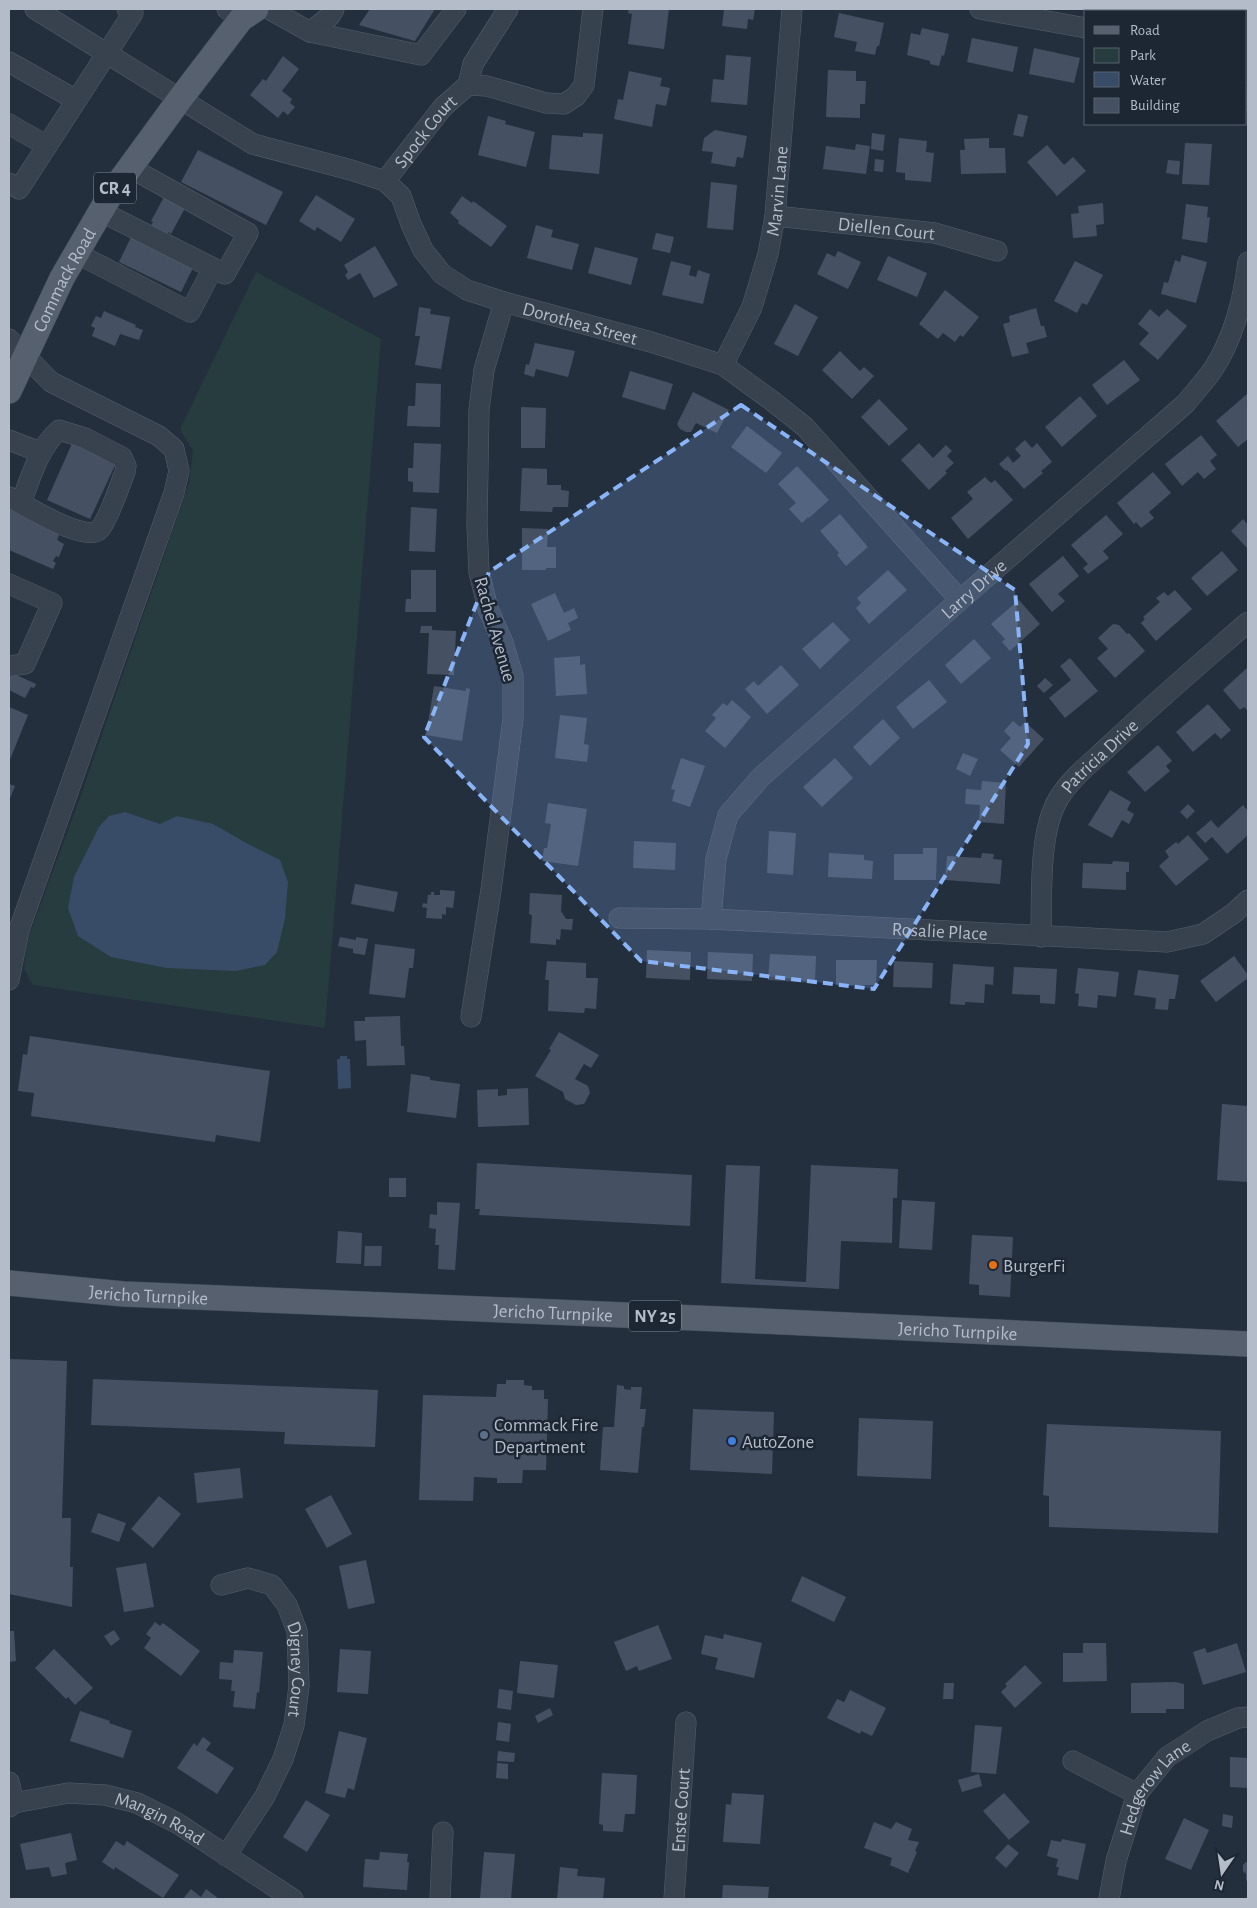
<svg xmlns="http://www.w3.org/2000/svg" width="1257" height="1908" viewBox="0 0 1257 1908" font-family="'Alegreya Sans',sans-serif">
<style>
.green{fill:#263c3f}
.water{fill:#394c67}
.building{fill:#455162}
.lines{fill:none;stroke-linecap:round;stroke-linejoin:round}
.minor-casing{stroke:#565f6c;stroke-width:21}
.major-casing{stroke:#414a57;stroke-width:26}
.minor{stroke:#38414e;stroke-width:20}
.major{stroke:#56606e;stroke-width:25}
.marked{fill:#8ab4f8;fill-opacity:0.2;stroke:#8ab4f8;stroke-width:4;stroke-dasharray:10 6;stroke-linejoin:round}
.food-dot{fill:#e8710a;stroke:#1d2633;stroke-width:2}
.service-dot{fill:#5c6f8a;stroke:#1d2633;stroke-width:2}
.shop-dot{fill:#3f7fe0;stroke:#1d2633;stroke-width:2}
.labels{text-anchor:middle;stroke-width:5;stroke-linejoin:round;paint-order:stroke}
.shield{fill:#1d2633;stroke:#878f9c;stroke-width:1}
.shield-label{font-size:18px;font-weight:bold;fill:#b4bcc9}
.street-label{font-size:19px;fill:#b4bcc9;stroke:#1d2633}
.poi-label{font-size:19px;fill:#b4bcc9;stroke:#1d2633;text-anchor:start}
</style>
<rect width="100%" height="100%" fill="#242f3e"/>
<path class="green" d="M256,272L381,339L325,1028L33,985L24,969L27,941L80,798L189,483L193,451L180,429Z"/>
<path class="water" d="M125,812L160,824L177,816L213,824L248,844L280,860L288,882L285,918L277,952L265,965L236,971L167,968L111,957L78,936L68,908L74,877L99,827L109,816Z
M340,1056H347V1059H350L351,1088L338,1089L337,1059H340Z"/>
<path class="building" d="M370,9H435L415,41L359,25Z
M629,9H669L664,49L628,44L632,14L628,13Z
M720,9H755L753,20L748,19L747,29L722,26L724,10Z
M839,13L884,23L879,46H877L875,55L855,51L857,42L834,37Z
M922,28L949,34L944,56L942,55L939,66L930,64V61L907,55L911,33L920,35Z
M972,38L1018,47L1013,72L967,62Z
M1034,48L1080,58L1074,83L1029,74Z
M726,55L751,57L747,105L711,102L713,79L724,80Z
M283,56L299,69L282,91L292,99L290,103L295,107L288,115L283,111L278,118L250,95L263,79L266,81Z
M828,70L856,71V81H866L865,104H860V118L826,117Z
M629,71L662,78L660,86L670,88L666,106L656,104L652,127L614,119L618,99L623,100Z
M1018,114L1028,116L1023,137L1013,135Z
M488,116L506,121L505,124L535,132L526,167L478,155Z
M715,130L747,136L743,158L737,157L735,167L711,163L713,152L702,151L704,138Z
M583,133L603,134L599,174L549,169L552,135L583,137Z
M872,133L885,135L883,151L871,149Z
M899,138L927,141L926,152L934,153L931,182L905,180V173L896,172Z
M989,138V148H1005L1006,173L961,174L960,150H965L964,139Z
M1185,143L1212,144L1209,185L1182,184Z
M856,144L870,146L866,174L823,169L826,146L855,150Z
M1047,145L1064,165L1073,157L1086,171L1057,196L1027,162Z
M198,150L283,192L266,225L181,182Z
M875,159L884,160L883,172L874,171Z
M1168,160L1180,161L1179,175L1166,173Z
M711,182L737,185L733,230L707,228Z
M316,195L355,219L341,242L317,227L315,231L299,221Z
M462,196L472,203L473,201L507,226L491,247L458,223L459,221L450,213Z
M164,197L185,208L171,234L168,232L166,238L149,229L153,222L151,221Z
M1103,203L1104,224L1096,225L1097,236L1073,238L1071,214L1079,213L1078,206Z
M1186,204L1208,207L1207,218L1210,217L1207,243L1182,239Z
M536,225L553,230L551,237L579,244L572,270L527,258Z
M133,233L195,264L181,292L119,262Z
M656,233L674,237L670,253L652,249Z
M375,246L398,285L374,298L360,273L348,280L345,275L348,272L344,265Z
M595,247L638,258L631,285L588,273Z
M838,251L861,262L848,289L817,274L827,253L835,257Z
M1182,255L1207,262L1196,303L1161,294L1164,282L1168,283L1175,260L1180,262Z
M888,256L927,273L917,297L877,280Z
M671,261L691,266L689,275L696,277L698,270L710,274L703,304L662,295Z
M1075,261L1103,275L1087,305L1082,303L1077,313L1054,301Z
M945,290L979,317L963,337L960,335L955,342L943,333L938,339L919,324Z
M795,304L818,317L798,356L774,344Z
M419,307L431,309L430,314L450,317L441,369L415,365L420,336H415Z
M1036,308L1041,326H1044L1047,337L1026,343L1029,353L1012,357L1003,324L1010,322L1009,316Z
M1150,309L1159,317L1167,309L1187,326L1158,360L1139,344L1149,333L1138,324Z
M104,311L136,325L135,327L143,330L139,340L120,334L115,346L92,336L95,328L91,326L96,316L101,318Z
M535,343L575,351L568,377L536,369L534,377L524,374L526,364L529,365Z
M840,351L860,371L864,367L874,376L852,399L822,370Z
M1124,360L1140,380L1107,405L1092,385Z
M630,371L673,384L665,410L622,397Z
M416,383L441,384L440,427L407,426L408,406H415Z
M693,392L729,410L717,433L696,423L691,432H686L680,429L677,424Z
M1247,394L1248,439L1238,447L1216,421Z
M1080,396L1097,416L1062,447L1045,427Z
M879,399L908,429L889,446L861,417Z
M521,407L546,408L545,448H521Z
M747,426L782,453L766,473L731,447Z
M1201,435L1217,455L1210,461L1216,469L1204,479L1198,472L1182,486L1165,464Z
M74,439L118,459L90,519L47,500Z
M1025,440L1032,448L1037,443L1052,462L1041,471L1043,473L1024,489L1007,470L1006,471L999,464L1008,456L1013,463L1021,456L1015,449Z
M414,443L441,444L439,493L413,492V482L408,481V468H413Z
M919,443L933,458L946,445L952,451L947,456L954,463L945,471L947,473L929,490L901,460Z
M797,466L829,500L809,518L808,517L802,523L789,509L796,503L778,484Z
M522,468L547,469V485H561V490L569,491L568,507H553L552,512L520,511Z
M1153,472L1171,493L1149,512L1154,518L1141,528L1136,522L1134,524L1117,503Z
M985,477L991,483L995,480L1013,500L968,539L951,518L973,499L967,492Z
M9,507L61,530L57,540L64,544L59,557L56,556L53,561L56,563L53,569L9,550Z
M411,507L437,509L435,552L409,551Z
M840,514L868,547L846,566L837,555L839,553L820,531Z
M1106,515L1123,534L1103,551L1109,558L1088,574L1083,568L1088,564L1071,545Z
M1243,519L1248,525V549L1231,531Z
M522,528L548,529L547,547H556V568H546V570H522Z
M1222,551L1238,570L1207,596L1191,578Z
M1063,556L1079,576L1058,594L1065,601L1052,612L1029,584Z
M411,570H436V612H405L406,599H411Z
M888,570L907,590L869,624L856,608L861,603L857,598Z
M1175,590L1192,609L1156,641L1141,623L1145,619L1143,617L1160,602L1156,598L1164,592L1168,596Z
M555,593L564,613L574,608L578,618L568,623L571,630L548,641L531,604Z
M1019,600L1040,624L1010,651L1002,642L1005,639L991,624Z
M833,622L850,640L820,669L802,649Z
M1113,624L1119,625L1127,634L1129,633L1145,651L1115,678L1097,658L1108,649L1098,638Z
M421,626H432V630L456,631L454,675L427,674L429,633H420Z
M974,639L991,658L961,684L945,665Z
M580,656V665L585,664L587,694L556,696L554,658Z
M1070,658L1098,691L1065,718L1049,698L1071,680L1060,666Z
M781,665L799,685L767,714L745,689L754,681L758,686Z
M1248,667V711L1244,707L1240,710L1223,690Z
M10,672L36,684L34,688L31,687L25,698L9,690V676Z
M1045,678L1053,685L1044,693L1037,686Z
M929,680L947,702L913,729L896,707Z
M434,686L466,691V688L470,689L462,741L426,735Z
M732,700L751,717L725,748L705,731L716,718L712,715L723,703L727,706Z
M1208,704L1231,730L1221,739L1215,733L1193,752L1176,732Z
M9,707L28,715L9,762Z
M560,715L587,718L584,744L589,745L587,762L555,758Z
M883,719L900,738L870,766L853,747Z
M1013,721L1020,727L1025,722L1044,739L1019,767L1000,750L1011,738L1004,731Z
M1158,745L1172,761L1166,766L1170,771L1145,792L1127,772Z
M963,753L978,759L970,776L956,769Z
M681,758L705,766L690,807L672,801L675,790L671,789Z
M835,758L853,778L822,807L803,787Z
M982,781L1006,783L1004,824L979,822L980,805L965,804L966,789L981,790Z
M9,784L15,786L9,801Z
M1110,790L1131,802L1127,810L1134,814L1129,824L1122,820L1112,838L1088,825Z
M548,803L587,809L578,866L542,861L544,848H547L551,824L545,823Z
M1188,804L1195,811L1187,819L1180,812Z
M1243,805L1248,811V835L1227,854L1212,837L1205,843L1196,833L1211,820L1218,828Z
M769,831L796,833L793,875L767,873Z
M1188,835L1209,859L1176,886L1159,866L1169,857L1165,851L1176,842L1178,844Z
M634,841L676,843L675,870L633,868Z
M923,848H937L936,880H894V854H923Z
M829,853L864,855V860L873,861L872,879L828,877Z
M982,853L994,854L993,859L1002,860L1000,884L945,880L947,856L981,858Z
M1113,861L1129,862V872H1126V890L1082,888L1083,863L1112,864Z
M355,884L398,892L394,912L351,904Z
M440,890L455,891L453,908L446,907V915L442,914V919L426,918L427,908L422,907L423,903L427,904L428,895H431V892H434V895H440Z
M530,893L562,895L561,911L566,919H573L572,930L561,929L560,940L556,939V945L530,943L532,915L529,914Z
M340,937L356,940V937L368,939L365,955L353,953V949L338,946Z
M375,944L415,949L413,968H409L405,998L369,994Z
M647,950L691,952L690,980L646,978Z
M708,952L753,954L752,981L707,979Z
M770,954L816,956L815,983L768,980Z
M1234,956L1248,975V978L1216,1002L1200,981Z
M836,960H877L876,985H836Z
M547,961L586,963V978H598L596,1009L585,1008L584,1013L548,1011L549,980H545Z
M894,961L933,963L932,988L893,987Z
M953,964L994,967L993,985L985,984L984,1003L965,1002V1005L950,1004Z
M1014,967L1057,969L1055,1004L1040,1003V995L1012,994Z
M1078,968L1119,972L1116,997L1098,995L1097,1008L1078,1006L1079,994L1075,993Z
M1138,970L1179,975L1175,999H1169L1168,1010L1155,1009L1156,998L1134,995Z
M400,1016L401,1046H404L405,1065L367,1066L366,1040L355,1041L354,1021H365V1017Z
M559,1032L599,1055L591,1068L584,1064L575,1079L588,1086L590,1093L584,1104L576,1105L565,1099L563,1092L535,1076L551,1050L549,1049Z
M30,1036L270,1071L260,1142L216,1135L215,1142L31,1116L34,1093L18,1091L23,1054L27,1055Z
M411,1074L430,1077V1080L460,1084L456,1118L407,1112Z
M528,1088L529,1125L478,1127L477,1090L498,1089V1096L507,1095V1089Z
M1222,1104L1248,1106V1182L1217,1180Z
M477,1163L692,1175L690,1226L479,1215L480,1209H475Z
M726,1165L760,1166L755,1279L806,1282L811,1165L898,1169L897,1198H893L892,1243L841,1241L839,1289L721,1283Z
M389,1178H406V1197H389Z
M902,1200L935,1202L932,1250L899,1248Z
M437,1202L460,1203L455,1270L438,1269L439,1245H435L436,1229L429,1228L430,1214L437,1215Z
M338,1231L362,1233L361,1264L336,1263Z
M972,1235L1013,1237L1010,1297L979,1295V1285L969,1284Z
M365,1246H382L381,1266H364Z
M9,1359L67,1361L62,1518H71L70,1567H73L72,1607L9,1594Z
M93,1379L378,1390L375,1447L284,1444L285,1432L91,1425Z
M506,1380H524V1385L532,1386V1390H544V1399H548L546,1470H523L522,1483H497V1478L474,1477L473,1501L419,1500L423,1395L496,1397L497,1384H506Z
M617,1385L624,1386V1389L631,1390V1387H642L640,1409H646L644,1427H642L638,1473L600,1470L603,1427H614Z
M693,1409L774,1412L772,1474L690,1470Z
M859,1418L933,1421L931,1479L857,1476Z
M1047,1424L1221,1431L1218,1533L1049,1527V1496L1043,1495Z
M240,1468L243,1498L197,1503L194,1473Z
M331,1495L352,1534L327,1548L305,1509Z
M159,1496L181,1514L153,1548L131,1529Z
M98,1513L126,1523L119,1542L91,1532Z
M366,1560L375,1603L348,1609L339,1566Z
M146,1563L154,1607L124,1612L116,1568Z
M802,1576L846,1597L834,1622L791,1601Z
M155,1622L160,1626L163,1623L200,1651L181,1676L144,1648L151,1638L146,1634Z
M658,1625L672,1659L639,1671L637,1666L626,1671L614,1642Z
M114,1630L120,1639L111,1646L104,1636Z
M9,1631H14L16,1661L9,1662Z
M724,1634L762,1643L754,1678L715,1669L718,1658L701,1654L705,1635L723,1639Z
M1083,1643H1106L1107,1681L1063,1682V1653H1083Z
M1237,1643L1246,1672L1203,1685L1193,1652L1205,1648L1207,1653Z
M54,1649L93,1688L75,1705L68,1697L66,1699L35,1668Z
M340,1649L371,1651L368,1694L337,1692Z
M234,1650L263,1652L259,1693L257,1692L255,1709L233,1707L235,1691H231L232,1680L219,1679L220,1662L233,1663Z
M520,1661L558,1665L554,1698L517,1693Z
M1025,1665L1042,1683L1015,1708L1001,1692L1007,1686L1005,1684Z
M1175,1682L1184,1684V1709H1166V1713H1131V1683Z
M944,1683H954L953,1699H943Z
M499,1689L513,1691L511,1710L497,1708Z
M850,1690L886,1708L872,1736L861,1731L860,1734L827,1718L837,1699L844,1702Z
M550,1708L553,1715L538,1723L535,1716Z
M80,1711L110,1721L109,1723L132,1731L123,1758L70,1741Z
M498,1722L511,1724L509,1742L496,1740Z
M975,1725L1002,1727L996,1774L971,1772Z
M339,1731L367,1738L354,1790L348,1788L345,1798L325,1793Z
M203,1737L211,1743L206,1750L234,1768L217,1794L177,1768L194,1743L197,1746Z
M498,1751L515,1753L514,1762L497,1761Z
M1230,1757L1248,1758V1788L1230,1787Z
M497,1763L508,1764V1779L496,1778Z
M602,1773L637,1775L635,1814H625L623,1832L603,1831V1825L599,1824Z
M979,1774L982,1786L962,1792L958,1780Z
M732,1793L764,1795L760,1844L723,1842L726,1804L731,1805Z
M1004,1793L1030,1822L1009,1840L983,1811Z
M306,1800L330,1815L307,1852L283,1837Z
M1223,1814L1233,1816L1232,1828L1222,1826Z
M1184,1818L1209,1830L1191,1870L1165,1859Z
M874,1822L891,1829L896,1822L912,1829L908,1840L919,1842L915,1851L917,1852L908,1873L890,1865L892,1858L864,1848Z
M71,1833L77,1860L65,1863L67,1874L52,1877L49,1867L26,1870L20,1844Z
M1062,1839L1086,1844L1078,1880L1057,1875L1059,1867H1056L1058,1859L1047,1856L1051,1840L1061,1842Z
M116,1841L124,1846L127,1841L179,1875L163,1898L115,1867L114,1870L102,1862Z
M1008,1844L1019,1853L1006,1868L995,1858Z
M380,1852L408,1854L407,1862H409L407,1890L363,1887L365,1859L379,1860Z
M484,1852L515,1854L511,1899L480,1898Z
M1246,1862H1248V1882L1246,1880V1874L1243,1871V1865Z
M560,1867L578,1869L577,1876L605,1878L603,1899H557Z
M723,1885L769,1887L768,1899H722Z
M191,1889L201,1897L206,1889L219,1899H183Z"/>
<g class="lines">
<g class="minor-casing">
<g id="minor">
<path id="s1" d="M35,9L253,144L351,170L385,181L401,196L411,224L423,250L442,274L467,290L504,302L651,342L723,365L771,400L805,427L960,600"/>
<path d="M227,9L241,19"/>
<path d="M269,9L310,32L330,16L334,9"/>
<path d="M508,9L473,64L468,85L487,86L546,103L564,104L576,96L584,85L593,9"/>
<path d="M980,9L1086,28"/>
<path d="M310,32L421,55L456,9"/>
<path d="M9,62L76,100"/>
<path d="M1246,98L1248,100"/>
<path d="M9,124L47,146"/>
<path id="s2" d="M385,181L443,107L468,85"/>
<path d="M9,183L19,189L133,13L127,9"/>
<path d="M100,211L225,274L248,233L129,167"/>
<path id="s3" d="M775,216L935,233L997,251"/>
<path d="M76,253L190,312L213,268"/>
<path d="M9,339L51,382L159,436L174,449L179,471L174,493L19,930L9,980"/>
<path id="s4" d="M723,365L752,307L768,254L775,216L792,9"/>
<path d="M9,440L40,452"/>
<path d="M9,497C24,504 87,545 100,529C110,516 119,487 125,472L126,466L122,457L85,438L59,430C38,449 31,477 21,503"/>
<path d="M9,584L52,603L25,664L9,666"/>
<path id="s5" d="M619,918L711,919L1167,942L1203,934L1234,913L1248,900"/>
<path id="s6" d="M711,919L716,859L728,815L760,778L960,600L1185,404C1194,393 1204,382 1212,371C1234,338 1243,300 1248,262"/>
<path id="s7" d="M1041,937C1042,898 1038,831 1059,798C1071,778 1092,762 1109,746C1154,703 1201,663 1248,622"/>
<path d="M471,1017L491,890L513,719V676L503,643L488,609L479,572L477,524L479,410L484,370L504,302"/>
<path id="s8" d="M221,1585L248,1578L272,1585L287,1605L297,1631L299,1686L294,1725L283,1759L265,1796L226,1856"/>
<path d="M1073,1761L1137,1794"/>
<path d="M9,1782L14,1803"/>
<path id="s9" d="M9,1807L14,1803L68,1793L105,1795L137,1803L177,1823L293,1899"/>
<path d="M440,1899L443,1832"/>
<path id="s10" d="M674,1899L686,1722"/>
<path id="s11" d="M1109,1899L1116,1861L1137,1794L1167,1757L1207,1731L1238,1718L1248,1717"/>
</g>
</g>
<g class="major-casing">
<g id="major">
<path id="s12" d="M9,391L62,278L112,192L180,99L241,19L256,9"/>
<path id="s13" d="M9,1283L124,1294L719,1319L1248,1344"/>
</g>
</g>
<use href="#minor" class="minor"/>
<use href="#major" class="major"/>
</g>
<path class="marked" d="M741,405L1015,590L1028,744L874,989L641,961L424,737L489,572Z"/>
<circle class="food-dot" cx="993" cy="1265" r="5"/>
<circle class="service-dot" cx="484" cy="1435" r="5"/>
<circle class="shop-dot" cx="732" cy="1441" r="5"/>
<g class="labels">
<g class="shield">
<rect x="94" y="172.5" width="42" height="31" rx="4"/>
<rect x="629" y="1300.5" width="52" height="31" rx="4"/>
</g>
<g class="shield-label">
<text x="115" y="194">CR 4</text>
<text x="655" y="1322">NY 25</text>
</g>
<g class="street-label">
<text dy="7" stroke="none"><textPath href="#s2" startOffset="64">Spock Court</textPath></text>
<text dy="7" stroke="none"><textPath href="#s4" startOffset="184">Marvin Lane</textPath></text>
<text dy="7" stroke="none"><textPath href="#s3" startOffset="112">Diellen Court</textPath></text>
<text dy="7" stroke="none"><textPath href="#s12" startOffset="124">Commack Road</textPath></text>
<text dy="7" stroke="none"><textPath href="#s1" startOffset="652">Dorothea Street</textPath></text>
<text dy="7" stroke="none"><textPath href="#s6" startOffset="440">Larry Drive</textPath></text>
<text transform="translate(496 629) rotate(74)" y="7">Rachel Avenue</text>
<text dy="7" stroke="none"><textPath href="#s7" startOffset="200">Patricia Drive</textPath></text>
<text dy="7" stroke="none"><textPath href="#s5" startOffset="321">Rosalie Place</textPath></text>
<text dy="7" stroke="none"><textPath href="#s13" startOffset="140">Jericho Turnpike</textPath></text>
<text dy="7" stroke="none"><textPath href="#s13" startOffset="545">Jericho Turnpike</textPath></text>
<text dy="7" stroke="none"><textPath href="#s13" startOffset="950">Jericho Turnpike</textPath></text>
<text dy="7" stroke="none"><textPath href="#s8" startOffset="144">Digney Court</textPath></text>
<text dy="7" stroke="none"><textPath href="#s11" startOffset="124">Hedgerow Lane</textPath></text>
<text dy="7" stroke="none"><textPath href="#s10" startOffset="89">Enste Court</textPath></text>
<text dy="7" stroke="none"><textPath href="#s9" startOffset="158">Mangin Road</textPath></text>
</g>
<g class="poi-label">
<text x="1003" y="1272">BurgerFi</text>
<text x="494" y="1431">Commack Fire<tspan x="494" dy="22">Department</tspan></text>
<text x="742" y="1448">AutoZone</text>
</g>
</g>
<rect width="1257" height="1908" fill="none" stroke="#b4bcc9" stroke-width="20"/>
<rect x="1084" y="10" width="162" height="115" fill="#1d2633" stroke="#59626f"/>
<rect x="1094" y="26" width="25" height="8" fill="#56606e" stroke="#59626f"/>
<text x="1130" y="35" font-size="15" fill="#b4bcc9">Road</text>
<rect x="1094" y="48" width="25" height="15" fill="#263c3f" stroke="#59626f"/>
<text x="1130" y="60" font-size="15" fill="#b4bcc9">Park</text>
<rect x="1094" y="72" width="25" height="15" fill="#394c67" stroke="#59626f"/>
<text x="1130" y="85" font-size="15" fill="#b4bcc9">Water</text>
<rect x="1094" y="98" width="25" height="15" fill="#455162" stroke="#59626f"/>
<text x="1130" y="110" font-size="15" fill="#b4bcc9">Building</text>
<g transform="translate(1222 1873) rotate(193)" stroke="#1d2633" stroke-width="4" paint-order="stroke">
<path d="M0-4L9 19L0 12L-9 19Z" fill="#b4bcc9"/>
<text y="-8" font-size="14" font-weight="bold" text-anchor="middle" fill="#b4bcc9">N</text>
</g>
</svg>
